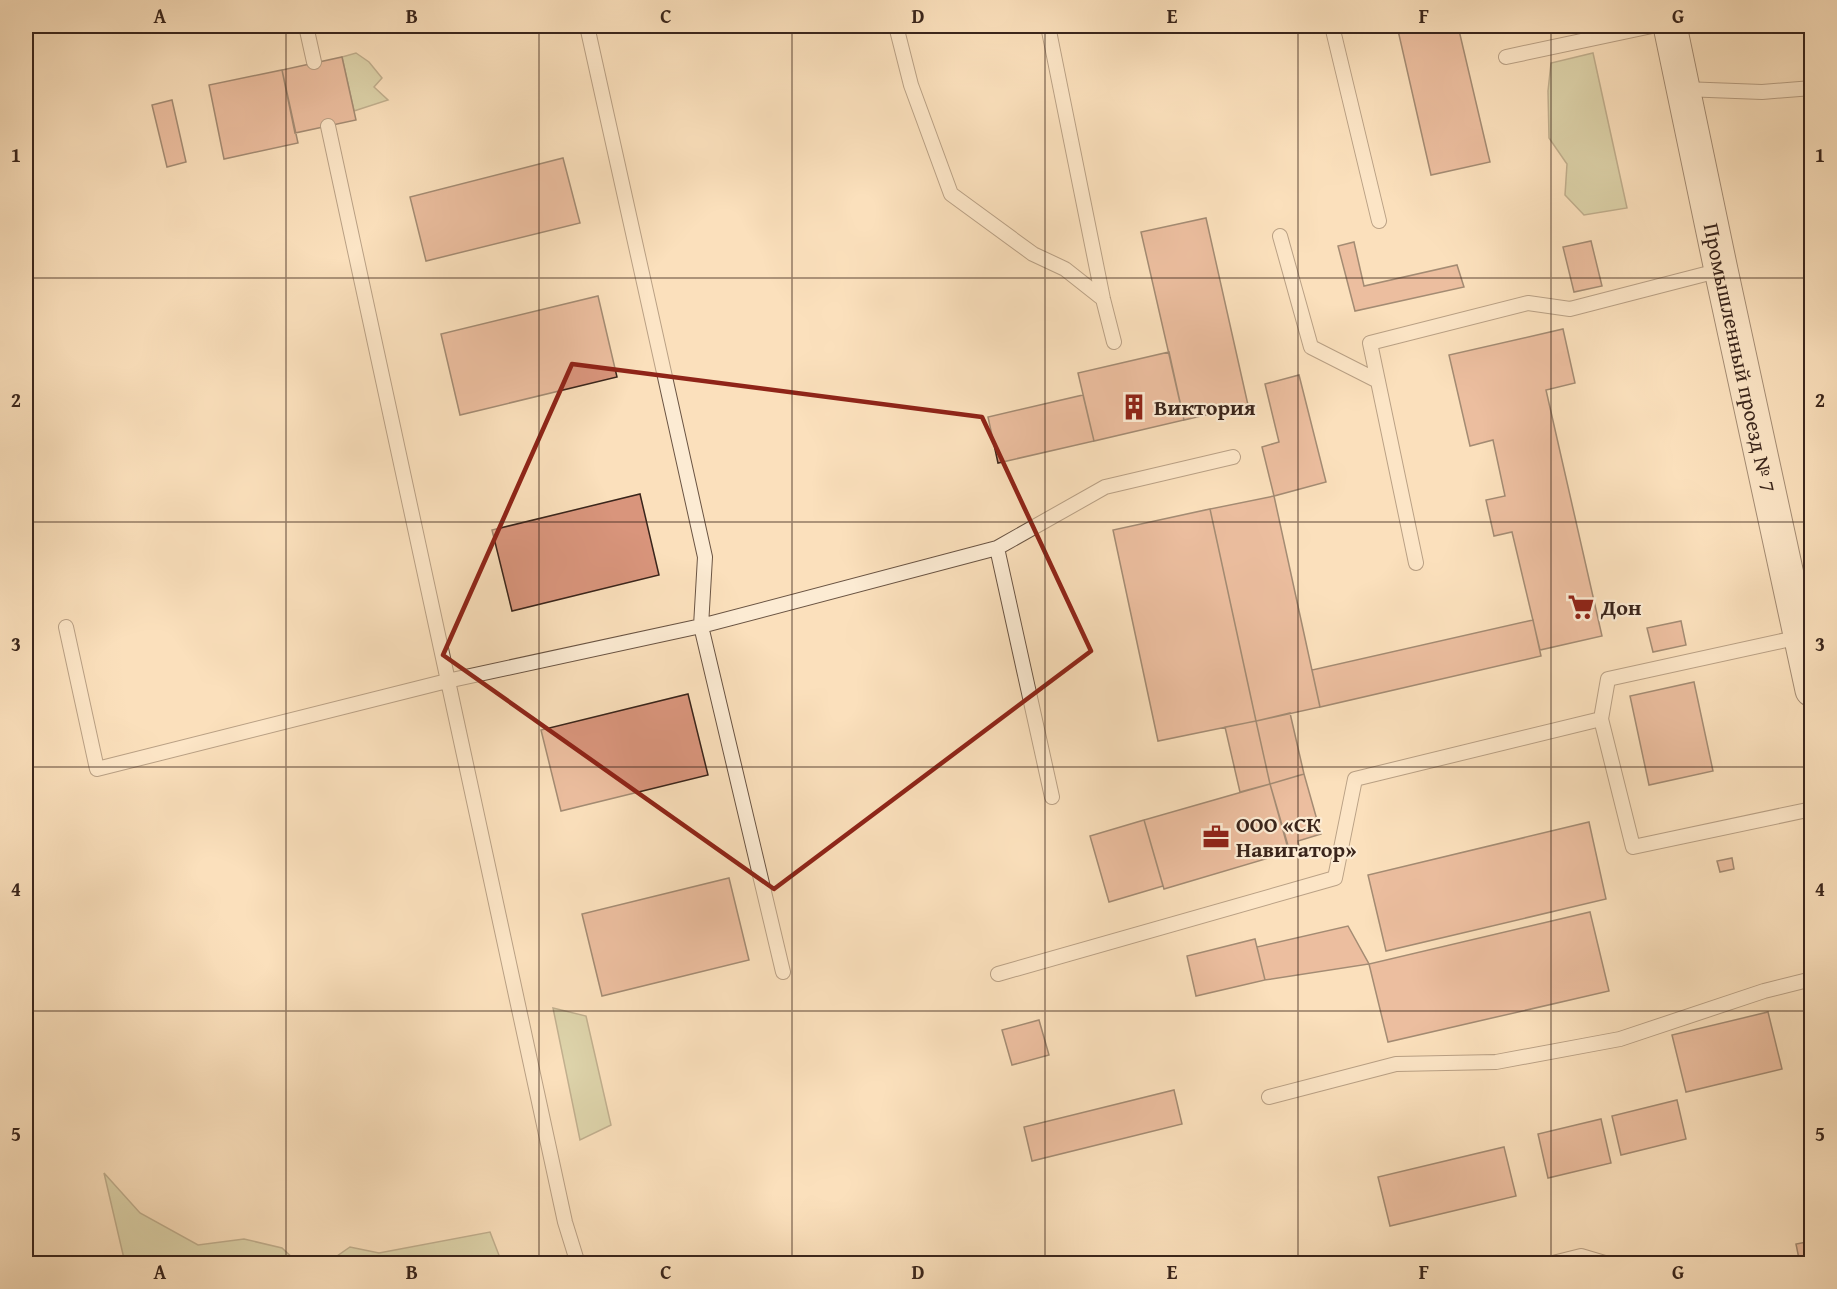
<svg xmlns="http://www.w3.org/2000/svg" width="1837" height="1289" viewBox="0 0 1837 1289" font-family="'Gentium Book Plus',serif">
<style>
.green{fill:#b9c395;stroke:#7a7458;stroke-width:1.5}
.building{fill:#d9957c;stroke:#3a251b;stroke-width:1.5}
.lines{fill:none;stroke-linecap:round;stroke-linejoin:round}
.lane-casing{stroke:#6a5443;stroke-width:16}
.secondary-casing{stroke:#3a251b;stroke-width:35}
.lane{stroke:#fcebd3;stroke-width:14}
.secondary{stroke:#fcebd3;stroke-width:33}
.marked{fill:none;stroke:#8f2418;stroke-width:4.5;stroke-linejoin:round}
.grid{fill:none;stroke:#3a251b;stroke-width:1.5;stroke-opacity:0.55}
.labels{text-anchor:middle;stroke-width:4.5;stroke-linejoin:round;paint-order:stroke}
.street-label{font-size:22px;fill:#3a251b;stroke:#fcebd3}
.poi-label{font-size:22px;font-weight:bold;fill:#3a251b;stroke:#fcebd3;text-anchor:start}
.neatline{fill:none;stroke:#3a251b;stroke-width:2}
.grid-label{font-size:20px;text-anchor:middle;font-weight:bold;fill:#3a251b}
</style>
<rect width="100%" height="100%" fill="#fbe0bc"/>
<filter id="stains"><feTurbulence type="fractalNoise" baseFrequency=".00333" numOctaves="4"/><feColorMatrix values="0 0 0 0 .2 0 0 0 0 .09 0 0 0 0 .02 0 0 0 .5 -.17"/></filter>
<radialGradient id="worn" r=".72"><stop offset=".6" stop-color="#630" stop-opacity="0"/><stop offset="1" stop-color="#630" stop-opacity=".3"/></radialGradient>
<path class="green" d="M356,53L369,62L382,78L374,87L388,100L354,111L342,57Z
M1593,53L1627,208L1584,215L1565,195L1567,164L1549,138L1548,91L1551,63Z
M553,1008L586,1016L611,1125L580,1140Z
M104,1173L140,1213L198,1245L244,1239L282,1248L298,1263H125Z
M490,1232L502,1263H327L350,1247L379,1253Z"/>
<path class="building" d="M1397,26H1458L1490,162L1431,175Z
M342,57L356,120L295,133L282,70Z
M282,70L298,143L224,159L209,85Z
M172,100L186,162L167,167L152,105Z
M563,158L580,223L426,261L410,197Z
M1206,218L1248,405L1184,420L1141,232Z
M1591,241L1602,286L1574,292L1563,247Z
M1354,242L1364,286L1457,265L1464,287L1355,311L1338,246Z
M598,296L617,377L460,415L441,334Z
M1563,329L1575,383L1546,390L1602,636L1540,650L1512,532L1494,536L1486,500L1505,496L1493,440L1470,446L1449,355Z
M1169,352L1184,420L1094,441L1078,373Z
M1299,375L1326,482L1274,496L1262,447L1279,442L1265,384Z
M1083,395L1094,441L998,463L988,417Z
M640,494L659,575L512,611L492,530Z
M1274,496L1320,707L1256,721L1210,509Z
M1210,509L1256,721L1158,741L1113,530Z
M1533,620L1541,656L1320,707L1312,670Z
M1681,621L1686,645L1653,652L1647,628Z
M1694,682L1713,771L1649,785L1630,696Z
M688,694L708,775L561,811L541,730Z
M1290,713L1304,774L1270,784L1256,721Z
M1256,721L1270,784L1240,792L1225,727Z
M1304,774L1321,834L1298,841L1299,846L1289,849L1270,784Z
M1270,784L1289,852L1164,889L1144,820Z
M1144,820L1163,886L1109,902L1090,836Z
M1589,822L1606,899L1386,951L1368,875Z
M1732,858L1734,869L1720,872L1717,861Z
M729,878L749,960L602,996L582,914Z
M1590,912L1609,991L1388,1042L1369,964Z
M1348,926L1369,964L1265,980L1257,947Z
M1255,939L1265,980L1196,996L1187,956Z
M1768,1012L1782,1069L1686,1092L1672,1035Z
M1039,1020L1049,1055L1012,1065L1002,1030Z
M1174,1090L1182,1124L1032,1161L1024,1127Z
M1677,1100L1686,1139L1621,1155L1612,1116Z
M1601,1119L1611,1163L1548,1178L1538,1134Z
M1504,1147L1516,1196L1390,1226L1378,1177Z
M1812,1241V1264H1800L1796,1244Z"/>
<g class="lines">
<g class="lane-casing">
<path id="lane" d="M306,26L314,62
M587,26L705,557L701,626L783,972
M896,26L911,85L951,194L1033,254L1065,269L1103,299
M1048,26L1103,299L1114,342
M1332,26L1379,221
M1506,57L1652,26
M1683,89L1762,92L1812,88
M328,126L565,1222L578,1264
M1280,236L1311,347L1378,381
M997,548L1052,797
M1416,563L1370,343L1528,303L1570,309L1721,270
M66,627L97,769L447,681L701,626L997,548L1105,487L1233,457
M1601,719L1633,847L1812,809
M998,974L1335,878L1355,779L1601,719L1608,679L1800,637
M1269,1097L1396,1064L1496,1062L1620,1039L1764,991L1812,979
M1549,1264L1581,1256L1608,1264"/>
</g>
<g class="secondary-casing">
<g id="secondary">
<path id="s1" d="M1670,26L1721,270L1812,690"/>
</g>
</g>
<use href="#lane" class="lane"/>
<use href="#secondary" class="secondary"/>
</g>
<path d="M0 0H1837V1289H0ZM572,364L982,417L1091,651L774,889L443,655Z" fill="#fbe0bc" fill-opacity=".55" fill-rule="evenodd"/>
<path class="marked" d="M572,364L982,417L1091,651L774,889L443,655Z"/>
<path class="grid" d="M286,26V1264M539,26V1264M792,26V1264M1045,26V1264M1298,26V1264M1551,26V1264M26,278H1812M26,522H1812M26,767H1812M26,1011H1812"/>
<defs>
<g id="building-bare" transform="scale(2.07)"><path d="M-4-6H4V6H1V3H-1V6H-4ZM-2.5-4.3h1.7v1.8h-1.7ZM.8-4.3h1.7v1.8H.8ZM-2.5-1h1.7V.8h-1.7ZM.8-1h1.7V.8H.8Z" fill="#8f2418" stroke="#fcebd3" stroke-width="2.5" paint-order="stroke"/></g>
<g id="supermarket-bare" transform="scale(2.07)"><path d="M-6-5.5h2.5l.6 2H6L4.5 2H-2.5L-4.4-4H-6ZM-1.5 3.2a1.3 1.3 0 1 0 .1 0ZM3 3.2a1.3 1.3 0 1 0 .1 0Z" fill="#8f2418" stroke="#fcebd3" stroke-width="2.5" paint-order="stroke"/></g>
<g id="office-bare" transform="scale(2.07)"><path d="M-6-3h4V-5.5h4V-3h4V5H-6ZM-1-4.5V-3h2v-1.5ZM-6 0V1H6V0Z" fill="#8f2418" stroke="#fcebd3" stroke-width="2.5" paint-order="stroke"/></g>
</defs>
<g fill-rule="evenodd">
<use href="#building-bare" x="1134" y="407"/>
<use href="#supermarket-bare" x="1581" y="607"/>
<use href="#office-bare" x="1216" y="837"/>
</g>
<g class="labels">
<g class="street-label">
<text dy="8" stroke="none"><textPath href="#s1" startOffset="339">Промышленный проезд № 7</textPath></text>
</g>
<g class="poi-label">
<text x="1154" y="415">Виктория</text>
<text x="1601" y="615">Дон</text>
<text x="1236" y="832">ООО «СК<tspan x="1236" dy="25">Навигатор»</tspan></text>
</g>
</g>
<rect width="1837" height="1289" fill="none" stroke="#fbe0bc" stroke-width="66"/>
<rect x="33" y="33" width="1771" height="1223" class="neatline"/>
<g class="grid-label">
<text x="160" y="23">A</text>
<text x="412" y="23">B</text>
<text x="666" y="23">C</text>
<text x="918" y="23">D</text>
<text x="1172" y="23">E</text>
<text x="1424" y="23">F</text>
<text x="1678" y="23">G</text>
<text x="16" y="162">1</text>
<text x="1820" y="162">1</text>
<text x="16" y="407">2</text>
<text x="1820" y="407">2</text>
<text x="16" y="651">3</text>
<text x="1820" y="651">3</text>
<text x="16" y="896">4</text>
<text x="1820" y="896">4</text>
<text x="16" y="1141">5</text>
<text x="1820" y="1141">5</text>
<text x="160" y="1279">A</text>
<text x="412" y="1279">B</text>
<text x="666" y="1279">C</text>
<text x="918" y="1279">D</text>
<text x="1172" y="1279">E</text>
<text x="1424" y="1279">F</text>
<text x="1678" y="1279">G</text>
</g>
<rect width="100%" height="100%" filter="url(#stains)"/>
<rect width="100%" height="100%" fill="url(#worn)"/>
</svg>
